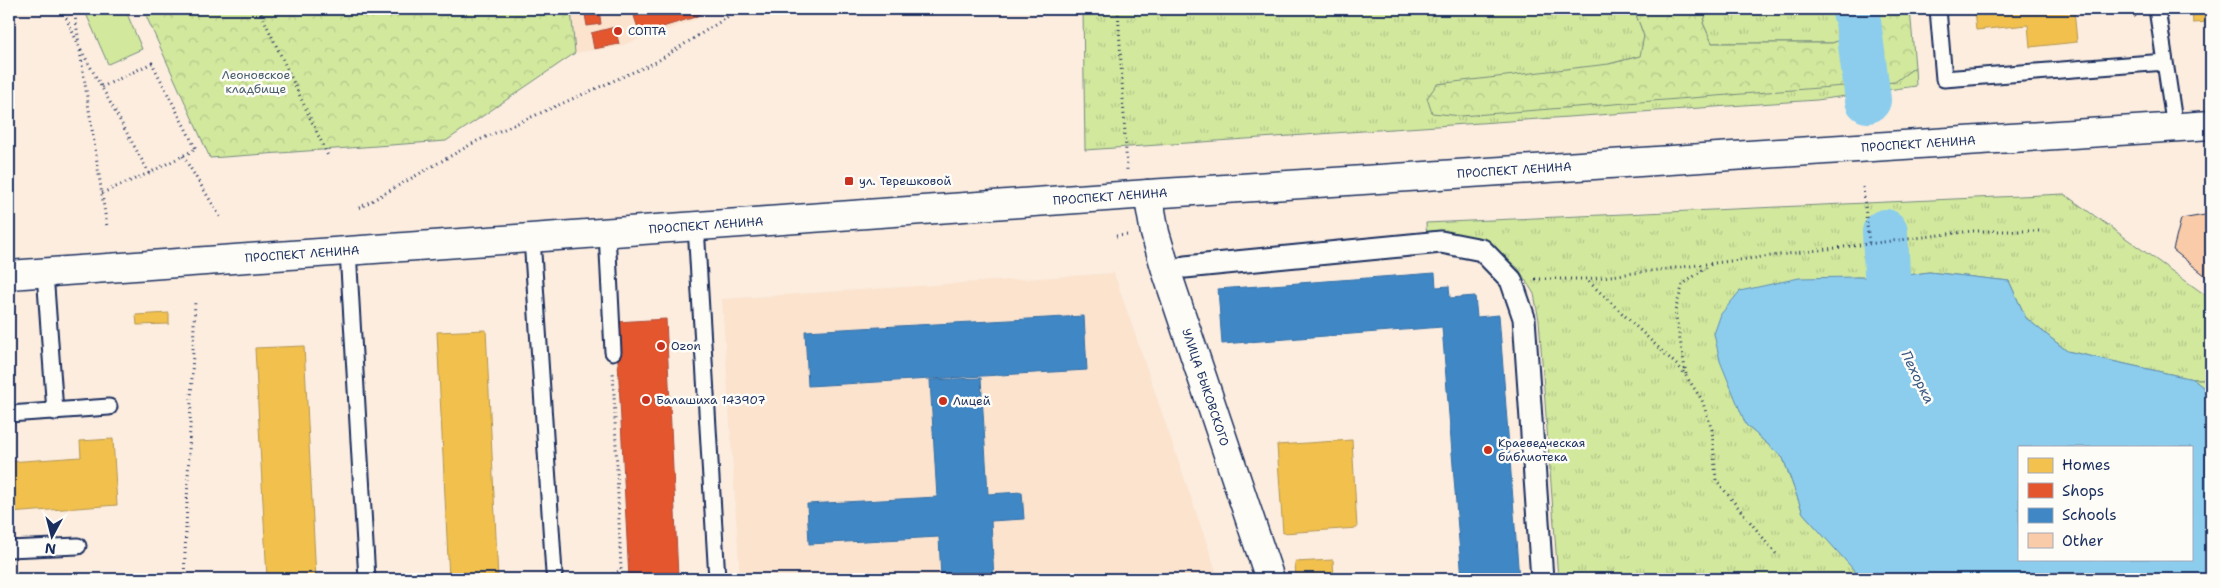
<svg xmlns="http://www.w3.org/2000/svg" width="2220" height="588" viewBox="0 0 2220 588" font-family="'Shantell Sans',sans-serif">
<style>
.built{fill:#fbe3ce}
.grass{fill:url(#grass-tufts);stroke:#768c7e}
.forest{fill:url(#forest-crowns);stroke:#768c7e}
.pitch{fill:#d2e89d;stroke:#768c7e}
.water{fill:#8ccded;stroke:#5f8eb4;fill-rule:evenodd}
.homes{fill:#f2c14e;stroke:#b29553}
.shops{fill:#e4572e;stroke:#a84b3c}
.schools{fill:#3f88c5;stroke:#346da6}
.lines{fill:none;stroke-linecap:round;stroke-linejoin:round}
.river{stroke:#8ccded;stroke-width:46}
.building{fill:#f9cba8;stroke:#1b2f5e}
.service-casing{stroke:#1b2f5e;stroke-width:19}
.pedestrian-casing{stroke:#1b2f5e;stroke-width:25}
.minor-casing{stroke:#1b2f5e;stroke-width:31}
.secondary-casing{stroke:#1b2f5e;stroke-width:31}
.path{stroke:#1b2f5e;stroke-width:3;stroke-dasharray:1 4;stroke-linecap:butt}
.service{stroke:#fdfcf7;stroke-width:15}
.pedestrian{stroke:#fdfcf7;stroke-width:21}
.minor{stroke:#fdfcf7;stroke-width:28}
.secondary{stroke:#fdfcf7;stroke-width:28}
.poi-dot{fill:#c8321e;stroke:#fdfcf7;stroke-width:2}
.labels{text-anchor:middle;stroke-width:5;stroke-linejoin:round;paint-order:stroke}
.poi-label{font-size:12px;fill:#1b2f5e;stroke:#fdfcf7;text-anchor:start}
.park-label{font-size:12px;fill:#495d6e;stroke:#fdfcf7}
.street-label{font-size:12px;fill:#1b2f5e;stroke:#fdfcf7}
.water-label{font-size:14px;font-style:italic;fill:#375682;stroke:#fdfcf7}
</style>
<defs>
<pattern id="grass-tufts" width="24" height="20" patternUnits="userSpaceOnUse" patternTransform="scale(1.25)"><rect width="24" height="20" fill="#d2e89d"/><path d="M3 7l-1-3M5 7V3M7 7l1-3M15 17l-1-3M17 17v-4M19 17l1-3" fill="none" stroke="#b4c78a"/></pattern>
<pattern id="forest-crowns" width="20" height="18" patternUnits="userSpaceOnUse" patternTransform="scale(1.25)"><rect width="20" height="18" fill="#d2e89d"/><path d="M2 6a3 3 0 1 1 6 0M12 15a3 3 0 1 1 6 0" fill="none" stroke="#b4c78a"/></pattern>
</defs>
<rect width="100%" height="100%" fill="#fceddf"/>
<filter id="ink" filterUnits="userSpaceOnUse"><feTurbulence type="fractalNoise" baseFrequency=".02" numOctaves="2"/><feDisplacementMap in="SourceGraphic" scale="10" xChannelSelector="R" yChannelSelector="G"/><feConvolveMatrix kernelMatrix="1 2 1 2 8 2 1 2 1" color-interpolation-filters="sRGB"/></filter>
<g filter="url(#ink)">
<path class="built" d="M571,9H713L697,19L617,47L575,53Z
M1114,273L1219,579H740L722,299Z"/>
<path class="grass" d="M1083,9H1634L1644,36L1641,56L1609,64L1894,82L1915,67L1916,86L1817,100L1085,150Z
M1708,9H1872L1870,30L1832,43H1712L1703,23Z
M2064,194L2211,299V379H2193L2067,351L2026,318L2009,281L1929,272L1887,278L1855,277L1746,425L1783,458L1803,513L1863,579H1558L1539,320L1534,294L1518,268L1485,243L1427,238L1426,223Z"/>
<path class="forest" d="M143,9H571L575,53L446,141L210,158Z
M1634,9H1708L1703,23L1712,43H1832L1870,30L1872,9H1910L1915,67L1895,82L1461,116L1432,113L1427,98L1437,84L1609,64L1640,56L1644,36Z
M2193,379H2211V394Z"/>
<path class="pitch" d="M84,9H125L142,49L108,64Z"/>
<path class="water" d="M1929,272L2009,281L2026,318L2067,351L2193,379L2211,394V579L1861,578L1803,513L1783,458L1746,425L1720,361L1714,334L1721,314L1740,291L1799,278L1855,277L1887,278ZM2019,447H2191V559H2019Z"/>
<path class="homes" d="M1974,9H2074L2077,42L2030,47L2028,25L1976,30Z
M2192,9H2211V22L2193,23Z
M169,313V324L137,325L136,315Z
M486,330L498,579H449L437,332Z
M304,346L316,579H267L255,348Z
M113,439L117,505L9,513V462L81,457L80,441Z
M1352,440L1357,528L1283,533L1277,445Z
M1333,560L1334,579H1296L1295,562Z"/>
<path class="shops" d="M584,9H599L601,24L587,26Z
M656,9H709L695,17L640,34L634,16Z
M615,27L619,44L594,49L591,33Z
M666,319L678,576L629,579L616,322Z"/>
<path class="schools" d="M1435,273L1436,287L1449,286L1450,298L1475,296L1477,317L1499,315L1519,579H1462L1442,327L1222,344L1218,289Z
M1084,316L1087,370L808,386L805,331Z
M981,378L988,494L1022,492L1024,519L991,521L994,579H941L939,537L809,544L807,504L937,497L930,380Z"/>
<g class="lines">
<path class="river" d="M1854,9L1858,21L1868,100
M1885,232L1889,316L1901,340"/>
</g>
<path class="building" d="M2211,214V280L2173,250L2181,219Z"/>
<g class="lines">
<g class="service-casing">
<path id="service" d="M1938,9L1944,79L2165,62
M2157,9L2175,128
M696,226L717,579
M607,232L613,352
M532,238L554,573
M348,251L367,579
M45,273L55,412
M9,414L109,407
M9,549L78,546"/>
</g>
<g class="pedestrian-casing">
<path id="pedestrian" d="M1185,267L1441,242L1482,250L1511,280L1524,318L1542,579"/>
</g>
<g class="minor-casing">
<g id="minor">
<path id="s1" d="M1148,194L1155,233L1166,270L1270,579"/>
</g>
</g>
<g class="secondary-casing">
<g id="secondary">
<path id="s2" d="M9,275L1148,194L2211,125"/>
</g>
</g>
<path class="path" d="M62,9L80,48L149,173L196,149L152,63L102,87
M74,9L79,43
M259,9L328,156
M1118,9L1127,170
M2128,9L2137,18
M80,51L107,227
M183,156L221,218
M1863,187L1869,243
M102,193L149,173
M359,208L477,141L656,62L726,18L735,9
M9,229L10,234
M1116,236L1128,235
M1535,279H1586L1682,370L1702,400L1712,430L1716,480L1777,555
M1586,279L1972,231H2040
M1686,374L1675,311L1683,284L1713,263
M184,579L195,300
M604,579L621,570L613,370"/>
<use href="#service" class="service"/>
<use href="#pedestrian" class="pedestrian"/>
<use href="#minor" class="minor"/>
<use href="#secondary" class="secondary"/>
</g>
</g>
<g class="poi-dot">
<circle cx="618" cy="31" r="5"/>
<rect x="844" y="176" width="10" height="10" rx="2.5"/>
<circle cx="661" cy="346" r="5"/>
<circle cx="646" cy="400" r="5"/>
<circle cx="943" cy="401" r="5"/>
<circle cx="1488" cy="450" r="5"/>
</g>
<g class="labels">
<g class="poi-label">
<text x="628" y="35">СОПТА</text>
<text x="859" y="185">ул. Терешковой</text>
<text x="671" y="350">Ozon</text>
<text x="656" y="404">Балашиха 143907</text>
<text x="953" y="405">Лицей</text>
<text x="1498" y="447">Краеведческая<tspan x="1498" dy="14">библиотека</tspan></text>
</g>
<g class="park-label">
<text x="256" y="79">Леоновское<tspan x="256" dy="14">кладбище</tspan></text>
</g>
<g class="street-label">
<text dy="4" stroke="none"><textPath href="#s2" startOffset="1914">ПРОСПЕКТ ЛЕНИНА</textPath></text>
<text dy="4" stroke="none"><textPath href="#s2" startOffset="1509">ПРОСПЕКТ ЛЕНИНА</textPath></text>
<text dy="4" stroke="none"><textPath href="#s2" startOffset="1104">ПРОСПЕКТ ЛЕНИНА</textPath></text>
<text dy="4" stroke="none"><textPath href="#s2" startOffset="699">ПРОСПЕКТ ЛЕНИНА</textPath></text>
<text dy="4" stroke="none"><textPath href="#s2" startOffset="294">ПРОСПЕКТ ЛЕНИНА</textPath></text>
<text dy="4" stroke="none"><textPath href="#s1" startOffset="202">УЛИЦА БЫКОВСКОГО</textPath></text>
</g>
<g class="water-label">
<text transform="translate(1918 377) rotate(64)" y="5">Пехорка</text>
</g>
</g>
<rect width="2220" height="588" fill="none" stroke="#fdfcf7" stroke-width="30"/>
<rect x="15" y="15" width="2190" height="558" fill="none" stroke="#1b2f5e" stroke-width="2" filter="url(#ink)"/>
<rect x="2018" y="446" width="175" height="115" fill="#fdfcf7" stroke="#a3aaba"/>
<rect x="2028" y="458" width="25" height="15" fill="#f2c14e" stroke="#a3aaba"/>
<text x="2062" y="470" font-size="15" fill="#1b2f5e">Homes</text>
<rect x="2028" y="483" width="25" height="15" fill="#e4572e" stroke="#a3aaba"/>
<text x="2062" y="496" font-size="15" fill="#1b2f5e">Shops</text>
<rect x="2028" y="508" width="25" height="15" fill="#3f88c5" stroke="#a3aaba"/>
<text x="2062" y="520" font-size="15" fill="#1b2f5e">Schools</text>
<rect x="2028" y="533" width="25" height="15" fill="#f9cba8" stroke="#a3aaba"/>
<text x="2062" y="546" font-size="15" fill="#1b2f5e">Other</text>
<g transform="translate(52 536) rotate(187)" stroke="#fdfcf7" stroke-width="4" paint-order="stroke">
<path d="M0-4L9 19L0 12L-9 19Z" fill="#1b2f5e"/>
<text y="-8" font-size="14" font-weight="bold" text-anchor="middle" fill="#1b2f5e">N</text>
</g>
</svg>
